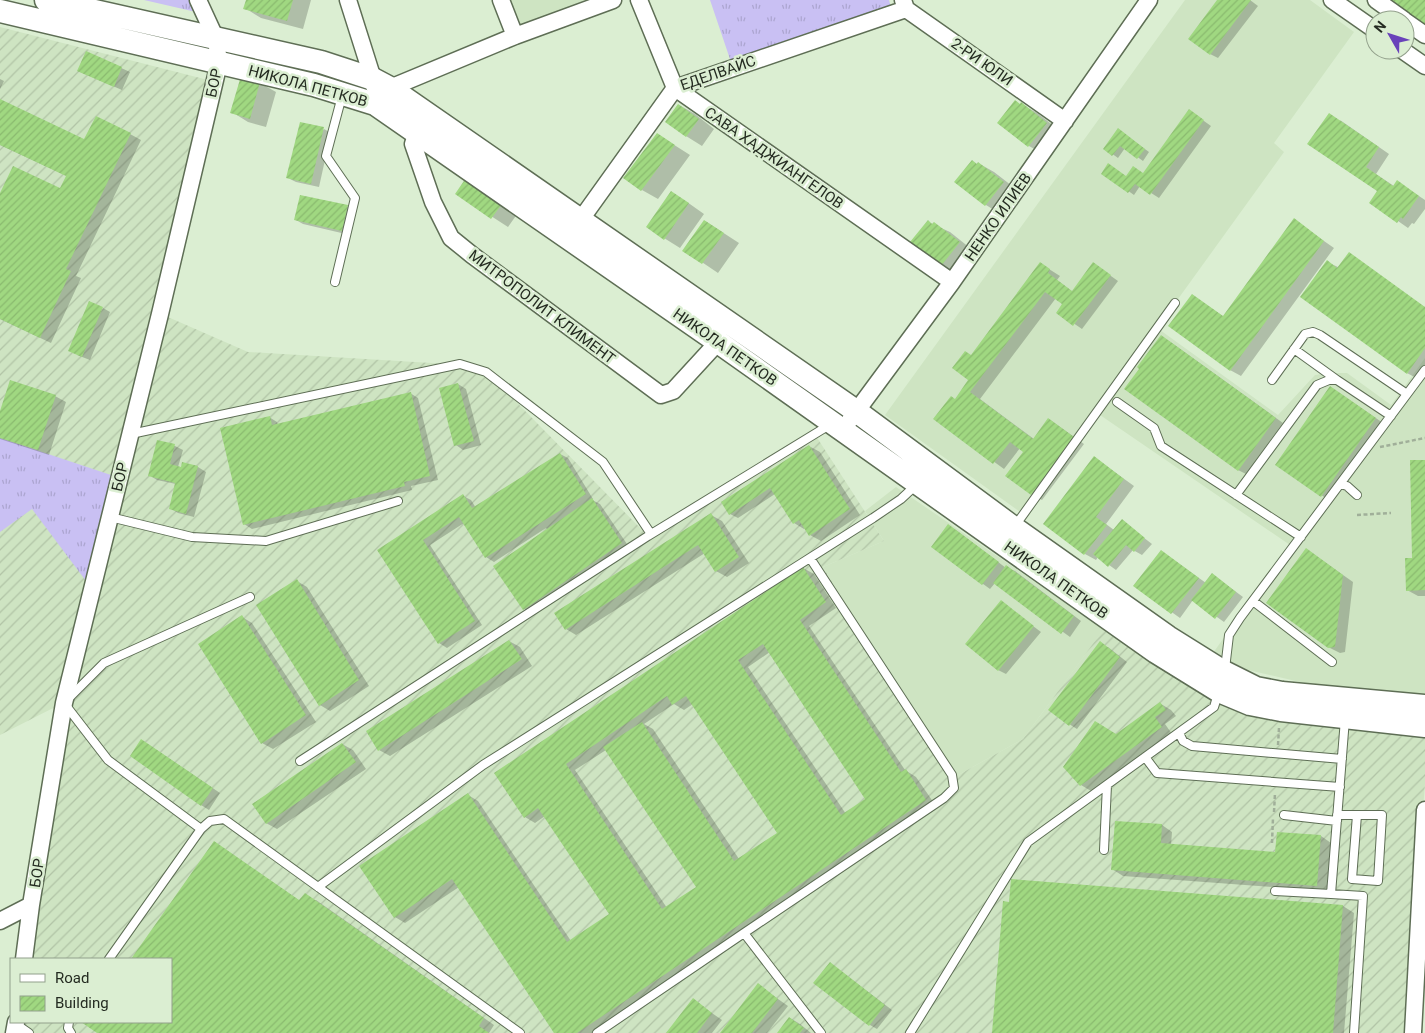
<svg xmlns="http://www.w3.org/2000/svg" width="1425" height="1033" viewBox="0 0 1425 1033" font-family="Roboto,sans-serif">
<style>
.built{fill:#cee4c2}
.industrial{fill:url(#industrial-furrows)}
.grass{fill:url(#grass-tufts)}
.shadow{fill:#0003;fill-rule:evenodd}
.building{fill:url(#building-hatch);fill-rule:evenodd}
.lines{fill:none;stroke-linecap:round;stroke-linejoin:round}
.lane-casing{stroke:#5e6e55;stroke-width:10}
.street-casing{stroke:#5e6e55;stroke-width:19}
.secondary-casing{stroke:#5e6e55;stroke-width:25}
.path{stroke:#a0af99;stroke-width:2.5;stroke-dasharray:4 2.5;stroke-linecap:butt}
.lane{stroke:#fff;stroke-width:8}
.street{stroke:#fff;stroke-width:16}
.secondary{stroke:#fff;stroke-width:22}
.labels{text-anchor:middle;stroke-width:5;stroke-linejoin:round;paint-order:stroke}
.street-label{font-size:15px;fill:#242b21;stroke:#dbeed2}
</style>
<defs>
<pattern id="industrial-furrows" width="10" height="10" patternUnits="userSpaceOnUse" patternTransform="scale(1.25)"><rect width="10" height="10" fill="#cee4c2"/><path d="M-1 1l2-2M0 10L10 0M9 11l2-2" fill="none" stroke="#b1c4a6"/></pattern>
<pattern id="grass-tufts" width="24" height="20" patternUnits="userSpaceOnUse" patternTransform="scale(1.25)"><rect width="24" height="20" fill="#c9c0f3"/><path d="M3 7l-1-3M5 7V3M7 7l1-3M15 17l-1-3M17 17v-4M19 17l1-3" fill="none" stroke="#aca5d0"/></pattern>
<pattern id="building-hatch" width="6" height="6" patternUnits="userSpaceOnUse" patternTransform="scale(1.25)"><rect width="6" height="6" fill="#a0d881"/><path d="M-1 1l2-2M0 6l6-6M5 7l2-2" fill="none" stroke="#8aba6f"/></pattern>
</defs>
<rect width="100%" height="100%" fill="#dbeed2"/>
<path class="built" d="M508,0H595L518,29Z
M1185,0H1310L1354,32L1274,143L1284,152L1023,514L885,415Z
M1160,330L1278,415L1315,375L1331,373H1347L1391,405L1425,358V698L1300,682L1248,670L1213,653L1290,545L1100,415Z
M896,487L1104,629L1023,739L951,779L823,567L884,541L865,511Z"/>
<path class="industrial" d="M0,27L208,80L161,314L248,352L481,366L648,536L814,433L884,541L823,567L951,779L1023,739L1111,619L1156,652L1425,726V784L1405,1033H28L16,1022H171V959H26L63,703L0,735Z"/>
<path class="grass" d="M144,0H191L196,12Z
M710,0H889L892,11L732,65Z
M0,438L120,478L92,589L32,509L0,532Z"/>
<path class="shadow" d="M247,0H311L303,29L261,18L245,8Z
M1218,0H1250L1258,6L1218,58L1210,54Z
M86,52L130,72L122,90L78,71Z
M0,79L4,81L0,89Z
M260,83L276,92L266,127L248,122L232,112Z
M0,102L85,141L130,134L141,140L76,276L81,278L51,343L0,319V196L60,190L67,176L0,145Z
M1021,104L1037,113L1063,133L1045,155L1029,146L999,123Z
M679,105L695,114L714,129L702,146L686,136Z
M1197,116L1211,126L1159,198L1140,186L1134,195L1103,173L1127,177L1144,174Z
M1340,120L1389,154L1376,174L1394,186L1407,188L1425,200V209L1414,224L1412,223L1408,228L1398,221L1379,191Z
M324,129L331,133L319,187L296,182L288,178Z
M1123,133L1149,152L1143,161L1125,148L1118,158L1104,148Z
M657,134L690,155L658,199L642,190Z
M978,163L994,172L1020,192L1002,215L986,205L956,182Z
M469,177L520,210L508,227L457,194Z
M301,196L348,207L356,211L350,235L303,224L296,220Z
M687,202L704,214L680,248L664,238Z
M1294,220L1334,248L1241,376L1230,370L1192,295L1224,317Z
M705,221L739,243L718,273L684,250Z
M928,222L950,232L975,252L958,275L942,265L912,242Z
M1327,262L1425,307V369L1418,379L1407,373Z
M1041,264L1060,276L1057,280L1073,292L1094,264L1118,281L1082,329L1057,312L1064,304L1056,298L980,399L1034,439L1049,419L1084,444L1042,500L1031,494L1025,452L1020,448L1004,469L935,419L955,400L970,380L971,356Z
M103,308L110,312L90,360L77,355Z
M1169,341L1283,423L1246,474L1238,470L1141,368Z
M458,384L466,389L481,445L463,450L456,445Z
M1338,392L1383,423L1330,501L1277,465Z
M410,393L418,398L438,480L411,486L412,490L252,529L244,524L269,417L277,422L278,425Z
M55,396L66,402L49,455L0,439V416Z
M158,441L175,446L183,450L178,467L182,468L183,464L198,467L206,472L194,517L178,513L170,508L176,484L157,480L149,475Z
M809,446L820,452L860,515L821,541L810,535L806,528L804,529L794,523L775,494L738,518L730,514Z
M560,454L568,458L593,499L592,500L600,504L629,547L532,613L524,609L548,530L546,528L494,562L486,557L464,523L430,545L482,625L447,648L439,643L379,551L463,496L471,500L476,508Z
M1095,458L1134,486L1106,524L1114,530L1122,521L1152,544L1142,555L1133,550L1116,570L1098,557L1096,560L1085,554L1045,524Z
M1425,461V596H1418L1407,590L1414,559Z
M711,515L722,521L749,563L727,577L716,571L705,553L576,635L566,629Z
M956,530L1006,568L1015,571L1081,621L1070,637L995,583L990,589L932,547Z
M1306,549L1353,582L1345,652L1340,653L1328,647Z
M1161,551L1206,583L1212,574L1243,597L1224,622L1193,600L1180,618L1135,586Z
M803,568L814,574L836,608L809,626L905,770L916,777L936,806L596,1033H556L459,887L405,923L395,917L468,795L478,801L571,941L610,915L545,816L535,823L525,817L496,773ZM770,652L867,800L846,814L748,667ZM674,704L684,710L693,704L778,833L739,859L653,729L644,724ZM606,750L697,887L667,908L575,770Z
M297,581L307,587L369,686L330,711L320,705Z
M1001,602L1041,632L1006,674L998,670Z
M242,617L252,623L316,722L273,749L262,743L199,644Z
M509,641L520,647L532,666L390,756L379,750Z
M1108,647L1127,662L1077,729L1069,724Z
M1161,704L1171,710L1176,716L1165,724L1172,734L1091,791L1081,785L1116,735Z
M342,744L353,750L366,769L277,829L266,823Z
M149,745L220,793L209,810L201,805Z
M1162,825L1172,832L1171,845L1276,853L1321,836L1331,843L1327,891L1123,876L1112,869Z
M214,842L300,901L316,900L494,1025L489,1033H99L83,1022H171V959H132Z
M1012,880L1343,906L1354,913L1344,1033H993Z
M830,963L892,1010L877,1029L870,1025Z
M758,985L788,1006L767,1033H721Z
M693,1000L722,1020L712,1033H667Z
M790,1018L800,1024L811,1033H778Z"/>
<path class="building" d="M246,0H293L287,21L243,9Z
M1217,0H1251L1210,55L1188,39Z
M1390,0H1425V25Z
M86,51L122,67L114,87L77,71Z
M241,76L260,82L250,119L230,113Z
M0,99L84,139L96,116L131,133L66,269L71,271L40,338L0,319V193L13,166L60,188L66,176L0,145Z
M1015,100L1020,104L1021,102L1047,123L1028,147L997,123Z
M678,104L699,119L686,137L665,122Z
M1189,109L1204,120L1150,195L1135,184L1128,193L1101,174L1108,163L1126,176L1133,166L1143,173Z
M1329,113L1379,147L1366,167L1393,186L1397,180L1419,196L1403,219L1401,217L1397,223L1369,203L1377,191L1307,144Z
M300,122L324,127L311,184L286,178Z
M1118,128L1145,149L1137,159L1120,146L1112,156L1103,149Z
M657,133L675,145L641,191L623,178Z
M972,160L977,164L978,162L1004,182L985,206L954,182Z
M468,175L505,200L491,219L455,194Z
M671,191L689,203L664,240L646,227Z
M300,195L348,205L342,231L294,220Z
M1294,218L1324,241L1230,371L1168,326L1192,294L1223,316Z
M704,220L724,233L702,264L682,251Z
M928,220L932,224L934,222L960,242L941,266L910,242Z
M1349,252L1425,307V348L1407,374L1300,297L1327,260L1337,268Z
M1040,262L1050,269L1048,273L1072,291L1093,262L1111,275L1073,326L1056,313L1062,304L1045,292L970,392L1033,439L1048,418L1074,437L1031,495L1005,476L1023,452L1010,442L993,464L933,419L951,396L955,399L968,380L952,368L965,351L971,355Z
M89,301L103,307L82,357L68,351Z
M1161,335L1276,418L1238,471L1124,389L1139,369L1137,367Z
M10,380L56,395L38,450L0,438V411Z
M458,383L474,441L454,446L439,388Z
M1330,386L1376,418L1321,497L1275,465Z
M411,392L430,476L404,482L405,486L243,525L220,428L270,416L272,425Z
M157,440L175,444L170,464L181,467L182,462L198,466L186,514L169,509L175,483L148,476Z
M809,445L850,509L809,536L799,520L793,524L770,488L729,515L721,502Z
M560,453L586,494L485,558L459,517L423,540L475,621L438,644L377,550L463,494L472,508Z
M1094,456L1124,479L1096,517L1107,525L1084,555L1043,524Z
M1410,460H1425V590L1406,591L1405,558H1412Z
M592,498L622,543L523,610L493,566Z
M711,513L739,557L715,572L698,545L565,630L554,613Z
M1122,519L1145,538L1134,552L1126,545L1108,567L1093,554Z
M948,524L999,562L982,585L931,547Z
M1306,548L1343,575L1335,647L1328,648L1266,603Z
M1161,550L1199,578L1171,614L1133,586Z
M1006,565L1074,616L1061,634L993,583Z
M803,567L826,602L800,620L901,772L906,769L926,800L577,1033H554L452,879L394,918L359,866L468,793L567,942L609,914L538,808L524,818L494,773ZM763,644L865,799L841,815L738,660ZM667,696L672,705L686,696L777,833L734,861L642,722L603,747L696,887L662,909L566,764Z
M1212,573L1236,592L1215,619L1191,600Z
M297,579L359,680L319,706L256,605Z
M1001,600L1034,626L998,671L965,644Z
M242,615L306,715L261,744L198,644Z
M509,640L522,659L378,751L366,731Z
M1100,641L1120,657L1069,726L1048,710Z
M1160,702L1166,710L1155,717L1162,727L1080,786L1063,767L1095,721L1116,734Z
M141,739L213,788L201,806L130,756Z
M342,743L356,762L266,824L252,804Z
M1115,821L1162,824L1161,843L1275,852L1277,832L1321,835L1317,886L1111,870Z
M214,841L299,900L305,893L484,1018L479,1026L489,1033H97L81,1022H171V959H131Z
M1011,879L1343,905L1333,1033H992L1003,901L1009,902Z
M830,962L885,1005L869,1026L813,983Z
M758,983L778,999L752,1033H720Z
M693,998L712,1013L697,1033H666Z
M789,1017L804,1028L800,1033H777Z"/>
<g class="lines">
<g class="lane-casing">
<path id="lane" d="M335,282L355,198L326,156L342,96
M1294,349L1337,380
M1272,380L1305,334L1313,332L1320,335L1407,394
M1117,402L1154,428L1161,446L1301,537
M131,434L460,364L486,372L603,462L651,534
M1340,484L1347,486L1357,495
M1236,495L1317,385L1329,380H1337L1391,416
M110,517L192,537L266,541L398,501
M1015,526L1175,303
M1253,601L1332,662
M1225,669L1229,635L1240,618L1425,370
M1179,733L1183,741L1192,746L1342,759
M1145,757L1157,773L1340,787
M300,761L648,536L831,424
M1284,815L1337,821
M1337,815H1382L1378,881L1352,879L1357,815
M201,829L108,760L64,703L104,663L250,597
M1104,850L1107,785
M318,887L483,765L873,518L901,499L916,485
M1275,891L1331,894L1345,719
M1331,894L1363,896L1354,1033
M744,933L944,798L954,788L952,775L810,558
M109,959L201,829L210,821L224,819L520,1033
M69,1022L68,1028L71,1033
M16,1024L29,1033
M597,1033L744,933L821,1033
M910,1033L1028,842L1214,707L1218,694"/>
</g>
<g class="street-casing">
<path id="street" d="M348,0L373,79L374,86
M501,0L515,36
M639,0L675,88L952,282
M903,0L906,9L1065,121
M1332,0L1375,30
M1376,0L1404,20
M1405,21L1425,35
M1402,50L1425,66
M383,95L390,88L515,36L613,0
M417,132L413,144L433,202L451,238L472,255L661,395L673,391L718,342
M574,229L675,88L906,9
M850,420L952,282L1149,0
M0,921L31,905
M24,959L31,905L64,703L160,314L219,63L216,39L198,0
M14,1033L16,1022
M1413,1033L1425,810"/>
</g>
<g class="secondary-casing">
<path id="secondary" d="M46,0L321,62L373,79L390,88L856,411L1014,528L1168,637L1224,672L1256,688L1282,693L1425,706
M0,11L314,85L375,104L718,342L1156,652L1219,691L1250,704L1281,710L1425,726"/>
</g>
<path class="path" d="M1380,447L1425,438
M1357,515L1391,513
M1278,745L1279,728
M1274,812L1275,793
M1272,843L1273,818"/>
<use href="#lane" class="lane"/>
<use href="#street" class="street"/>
<use href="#secondary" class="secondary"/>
</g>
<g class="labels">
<g class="street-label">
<text transform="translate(982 62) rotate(35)" y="5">2-РИ ЮЛИ</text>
<text transform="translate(718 73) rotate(-19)" y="5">ЕДЕЛВАЙС</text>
<text transform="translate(214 83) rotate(-78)" y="5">БОР</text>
<text transform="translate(308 86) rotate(15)" y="5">НИКОЛА ПЕТКОВ</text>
<text transform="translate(774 158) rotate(35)" y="5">САВА ХАДЖИАНГЕЛОВ</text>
<text transform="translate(998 217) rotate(-55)" y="5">НЕНКО ИЛИЕВ</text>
<text transform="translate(542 307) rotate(37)" y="5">МИТРОПОЛИТ КЛИМЕНТ</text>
<text transform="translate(725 347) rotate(35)" y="5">НИКОЛА ПЕТКОВ</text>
<text transform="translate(120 477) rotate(-77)" y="5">БОР</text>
<text transform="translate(1056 580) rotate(35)" y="5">НИКОЛА ПЕТКОВ</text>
<text transform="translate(37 873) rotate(-81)" y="5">БОР</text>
</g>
</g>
<rect x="10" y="958" width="162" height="65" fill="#dbeed2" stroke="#92a08b"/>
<rect x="20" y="974" width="25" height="8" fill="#ffffff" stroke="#92a08b"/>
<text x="55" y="983" font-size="15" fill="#242b21">Road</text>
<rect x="20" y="996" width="25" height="15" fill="url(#building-hatch)" stroke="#92a08b"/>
<text x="55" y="1008" font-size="15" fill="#242b21">Building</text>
<g transform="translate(1390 35) rotate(309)"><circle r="24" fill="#dbeed2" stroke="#92a08b"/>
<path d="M0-4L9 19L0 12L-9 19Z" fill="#6942ba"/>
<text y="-8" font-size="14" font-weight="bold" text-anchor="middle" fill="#242b21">N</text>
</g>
</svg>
